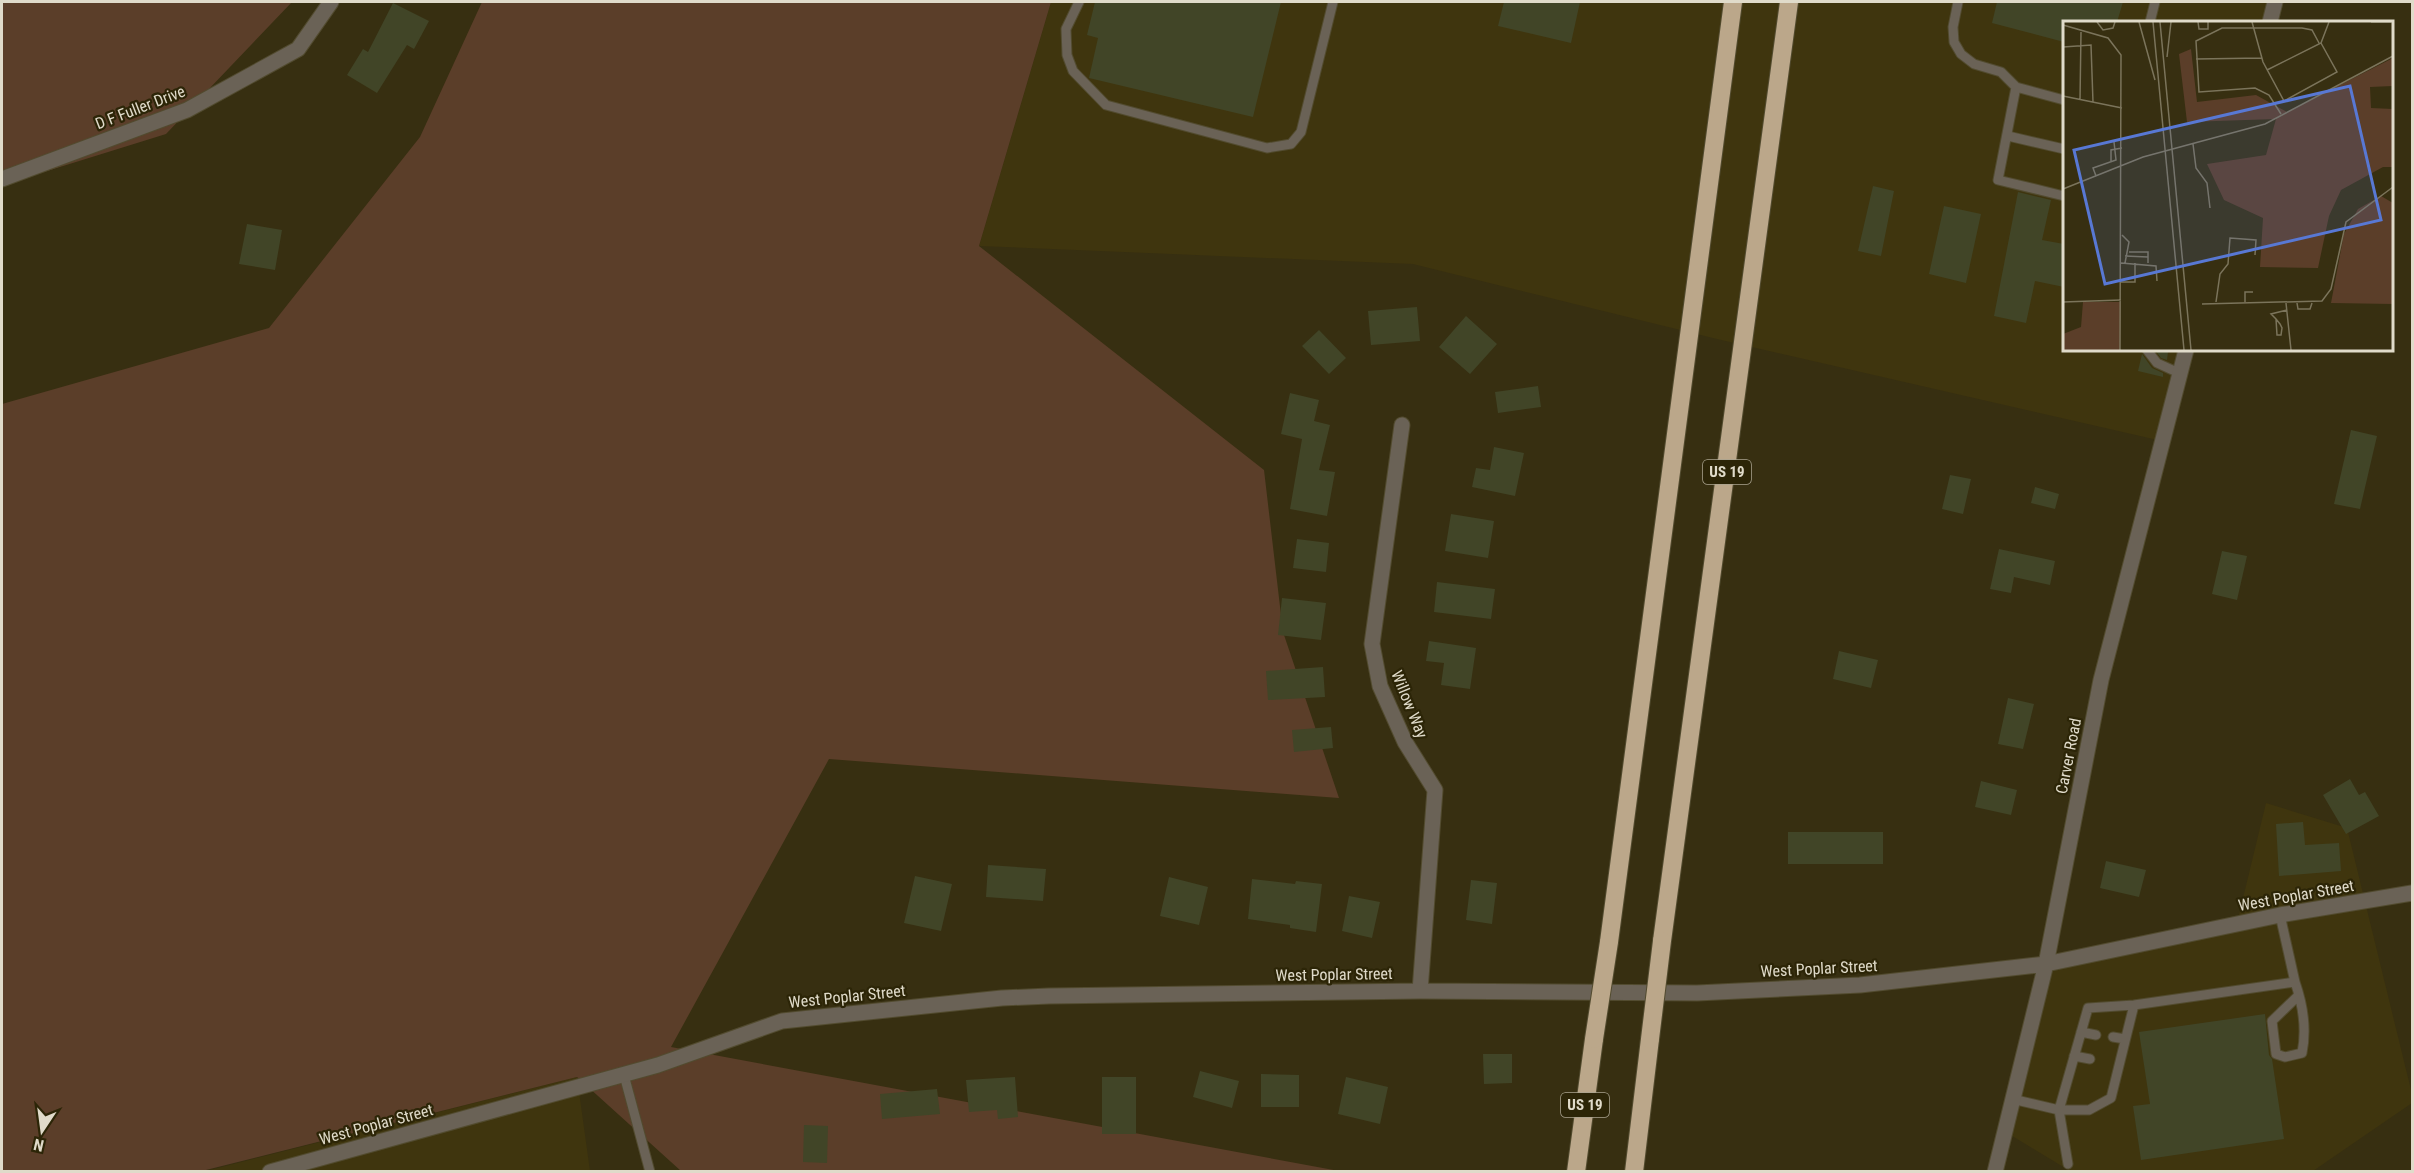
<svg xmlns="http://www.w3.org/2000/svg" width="2414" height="1173" viewBox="0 0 2414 1173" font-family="'Roboto Condensed',sans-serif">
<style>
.built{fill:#3f350e}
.green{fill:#5b3e29}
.building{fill:#414527}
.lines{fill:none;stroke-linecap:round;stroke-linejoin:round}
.service-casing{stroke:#524b2f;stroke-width:11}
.minor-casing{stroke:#524b2f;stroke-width:17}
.motorway-casing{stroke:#524b2f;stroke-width:20}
.service{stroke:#6a6256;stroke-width:9}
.minor{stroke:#6a6256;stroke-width:15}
.motorway{stroke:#bba78a;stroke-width:18}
.motorway-bridge-casing{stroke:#524b2f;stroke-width:20;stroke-linecap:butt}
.motorway-bridge{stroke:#bba78a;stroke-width:18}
.labels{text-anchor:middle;stroke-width:4.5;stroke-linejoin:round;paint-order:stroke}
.shield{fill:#2c2507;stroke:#aaa490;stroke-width:1.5}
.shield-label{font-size:15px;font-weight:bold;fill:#e0dbca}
.street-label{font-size:16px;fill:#e0dbca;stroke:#2c2507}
.inset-road{fill:none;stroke:#7b745b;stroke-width:1.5}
.view{fill:#5878d4;fill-opacity:0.15;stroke:#5878d4;stroke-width:3}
.inset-edge{fill:none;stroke:#e0dbca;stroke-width:3}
</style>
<rect width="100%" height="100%" fill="#372f11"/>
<path class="built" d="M1051,2H2272L2267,22H2064V350H2185L2162,441L1717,339L1413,264L979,246Z
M2266,803L2347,828L2412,1094V1103L2313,1171H2070L2004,1131L2053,970L2237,923Z
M577,1077L590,1171L202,1172Z"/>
<path class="green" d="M2,2H292L166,134L2,185Z
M482,2H1051L979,246L1264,470L1283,632L1339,798L829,759L671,1047L1339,1171H681L577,1077L202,1171L2,1172V404L269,328L420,137Z"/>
<path class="building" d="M1095,2H1281L1253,117L1089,78L1098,38L1087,35Z
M1504,2H1580L1571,43L1498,26Z
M1997,2H2123L2117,22H2064V42L1992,23Z
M393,3L429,21L414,49L407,45L377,93L347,75L363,49L368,52Z
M1873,186L1894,191L1881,256L1858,251Z
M2018,192L2051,200L2042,240L2064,244V287L2035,281L2026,323L1994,316Z
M1944,206L1981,214L1966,283L1929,274Z
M247,224L282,230L275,270L239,264Z
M1417,307L1420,341L1371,345L1368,311Z
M1466,316L1497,344L1470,374L1439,347Z
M1319,330L1346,358L1329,374L1302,346Z
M2155,350L2168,352L2167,360L2161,358Z
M2142,354L2152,368L2163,373V377L2138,371Z
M1538,386L1541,407L1498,413L1495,392Z
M1290,393L1319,400L1314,421L1330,425L1319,470L1335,472L1327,516L1290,509L1302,439L1281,434Z
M2351,430L2377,436L2360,509L2334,504Z
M1494,447L1524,453L1515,496L1472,487L1476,468L1490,470Z
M1950,475L1971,479L1963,514L1942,509Z
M2035,487L2059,494L2055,509L2031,503Z
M1451,514L1494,521L1488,558L1445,551Z
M1297,539L1329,543L1326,572L1293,568Z
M1999,549L2055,561L2050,585L2014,577L2011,593L1990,589Z
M2222,551L2247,556L2237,600L2212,594Z
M1437,582L1495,589L1491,619L1434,612Z
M1282,598L1326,603L1321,640L1278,635Z
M1429,641L1476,648L1470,689L1441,685L1444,663L1426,661Z
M1839,651L1878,660L1871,688L1833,679Z
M1323,667L1325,697L1268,700L1266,671Z
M2008,698L2034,704L2023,749L1998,744Z
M1331,727L1333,748L1294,752L1292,730Z
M2350,779L2359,795L2365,792L2379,816L2346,834L2323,795Z
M1981,781L2017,790L2011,815L1975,807Z
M2303,822L2305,845L2339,843L2341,871L2279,876L2276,824Z
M1788,832H1883V864H1788Z
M2106,861L2146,870L2139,897L2100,888Z
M988,865L1046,869L1043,901L986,897Z
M915,876L952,884L941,931L904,923Z
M1169,877L1208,887L1199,925L1160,916Z
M1252,879L1295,884L1296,881L1322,884L1316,932L1290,928V925L1248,919Z
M1471,880L1497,883L1492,924L1466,920Z
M1349,896L1380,902L1372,938L1342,931Z
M2265,1014L2269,1055L2272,1059L2284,1139L2141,1160L2133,1106L2150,1104L2139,1032Z
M1483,1054H1512V1083L1484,1084Z
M1200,1071L1239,1081L1232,1108L1193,1097Z
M1261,1074L1299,1075V1107H1261Z
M1015,1077L1018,1117L998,1119L997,1110L969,1112L966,1080Z
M1102,1077H1136V1134H1102Z
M1346,1077L1388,1087L1380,1124L1338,1114Z
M937,1089L940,1114L882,1119L880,1094Z
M804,1125L828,1126L827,1163L803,1162Z"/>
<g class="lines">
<g class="service-casing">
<path id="service" d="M1079,2L1066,29L1067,55L1073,71L1106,105L1267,148L1291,144L1301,132L1333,2
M1958,2L1953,27L1954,42L1961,54L1974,64L2001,72L2016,87L2064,100
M2150,22L2155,2
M2016,87L1998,180L2064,196
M2008,136L2064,149
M2147,350L2157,363L2179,373
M2295,982C2303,1005 2307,1028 2302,1053L2285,1057L2276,1054L2272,1021L2299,995
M2081,1032L2096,1035
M2113,1037L2125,1039
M2074,1056L2090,1059
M624,1075L650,1172
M2012,1099L2059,1110H2089L2111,1098L2134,1005
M2068,1164L2059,1110L2088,1008L2134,1005L2295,982L2280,915"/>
</g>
<g class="minor-casing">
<path id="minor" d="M2270,22L2275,2
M2,179L187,110L298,49L331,2
M1402,425L1372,644L1380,686L1405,742L1435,790L1420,991
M270,1172L658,1065L782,1021L1002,998L1049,996L1420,991L1697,993L1860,985L2046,964L2280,915L2412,893
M1995,1172L2046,964L2101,680L2186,350"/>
</g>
<g class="motorway-casing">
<path id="motorway" d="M1662,941L1789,2
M1609,942L1733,2
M1576,1172L1594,1039
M1634,1172L1650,1039"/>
</g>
<use href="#service" class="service"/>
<use href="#minor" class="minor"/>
<use href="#motorway" class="motorway"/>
<g class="motorway-bridge-casing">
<path id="motorway-bridge" d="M1594,1039L1609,942
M1650,1039L1662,941"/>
</g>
<use href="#motorway-bridge" class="motorway-bridge"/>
</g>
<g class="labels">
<g class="shield">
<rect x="1703" y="460" width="48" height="24" rx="4.5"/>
<rect x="1561" y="1093" width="48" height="24" rx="4.5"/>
</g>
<g class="shield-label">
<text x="1727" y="477">US 19</text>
<text x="1585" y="1110">US 19</text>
</g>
<g class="street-label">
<text transform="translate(140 107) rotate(-21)" y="6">D F Fuller Drive</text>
<text transform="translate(1410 704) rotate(68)" y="6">Willow Way</text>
<text transform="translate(2068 756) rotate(-79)" y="6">Carver Road</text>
<text transform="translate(2296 895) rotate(-10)" y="6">West Poplar Street</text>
<text transform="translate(1819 968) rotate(-3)" y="6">West Poplar Street</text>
<text transform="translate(1334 974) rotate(-1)" y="6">West Poplar Street</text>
<text transform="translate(847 996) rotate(-6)" y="6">West Poplar Street</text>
<text transform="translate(376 1124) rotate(-15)" y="6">West Poplar Street</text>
</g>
</g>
<g transform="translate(2063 21)">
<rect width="330" height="330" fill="#372f11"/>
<path d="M128,28L134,81L193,74L224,91L330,37V65L307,66L308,87L330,88V146H320L278,169L266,195L255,247L197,246L200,197L161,179L144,143L203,134L213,98L124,101L116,33ZM318,175L330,182V283L268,282L281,213L295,188ZM20,281H58L57,329H0V313L18,306Z" fill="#5b3e29"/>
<path class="inset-road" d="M34,1L40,9L50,7L52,1M76,1L92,59M90,1L121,329M97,1L128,329M135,1L136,8H145V1M189,1L200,41L221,80L274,51L258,22M308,1H328M0,4L45,17L58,34L57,329M0,26L28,24L30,81M104,36L108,1M133,38L199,37M204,49L258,22L266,1M0,75L59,87M17,79L18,11M218,93L206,74L192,67L136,71L133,20L159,7H239L249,9L256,22M130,123L133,147L144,162L147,187M48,140V129L59,127M33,155L30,147L53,139L51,121M0,168L80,136L202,103L330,35M59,214L66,221L62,242M66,231H85V242M62,235L85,236M58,242L93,245L94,260M58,261H72V242M0,281L58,279M153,281L157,253L165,243L167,217L193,219L192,234M182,281V271H190M223,282L228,329M234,282L235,288H247L249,282M139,283L259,280L268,268L283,201L330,166M213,298L214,314H218L219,307L217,303L213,298L208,293L224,289"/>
<path class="view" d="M287,65L318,199L42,263L11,129Z"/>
<rect width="330" height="330" class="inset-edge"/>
</g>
<rect width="2414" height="1173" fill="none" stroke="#e0dbca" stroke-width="6"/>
<g transform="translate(42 1131) rotate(193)" stroke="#2c2507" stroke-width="4.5" paint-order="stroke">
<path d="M0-4.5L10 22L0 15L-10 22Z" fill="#e0dbca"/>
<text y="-9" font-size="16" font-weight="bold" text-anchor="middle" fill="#e0dbca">N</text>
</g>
</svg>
